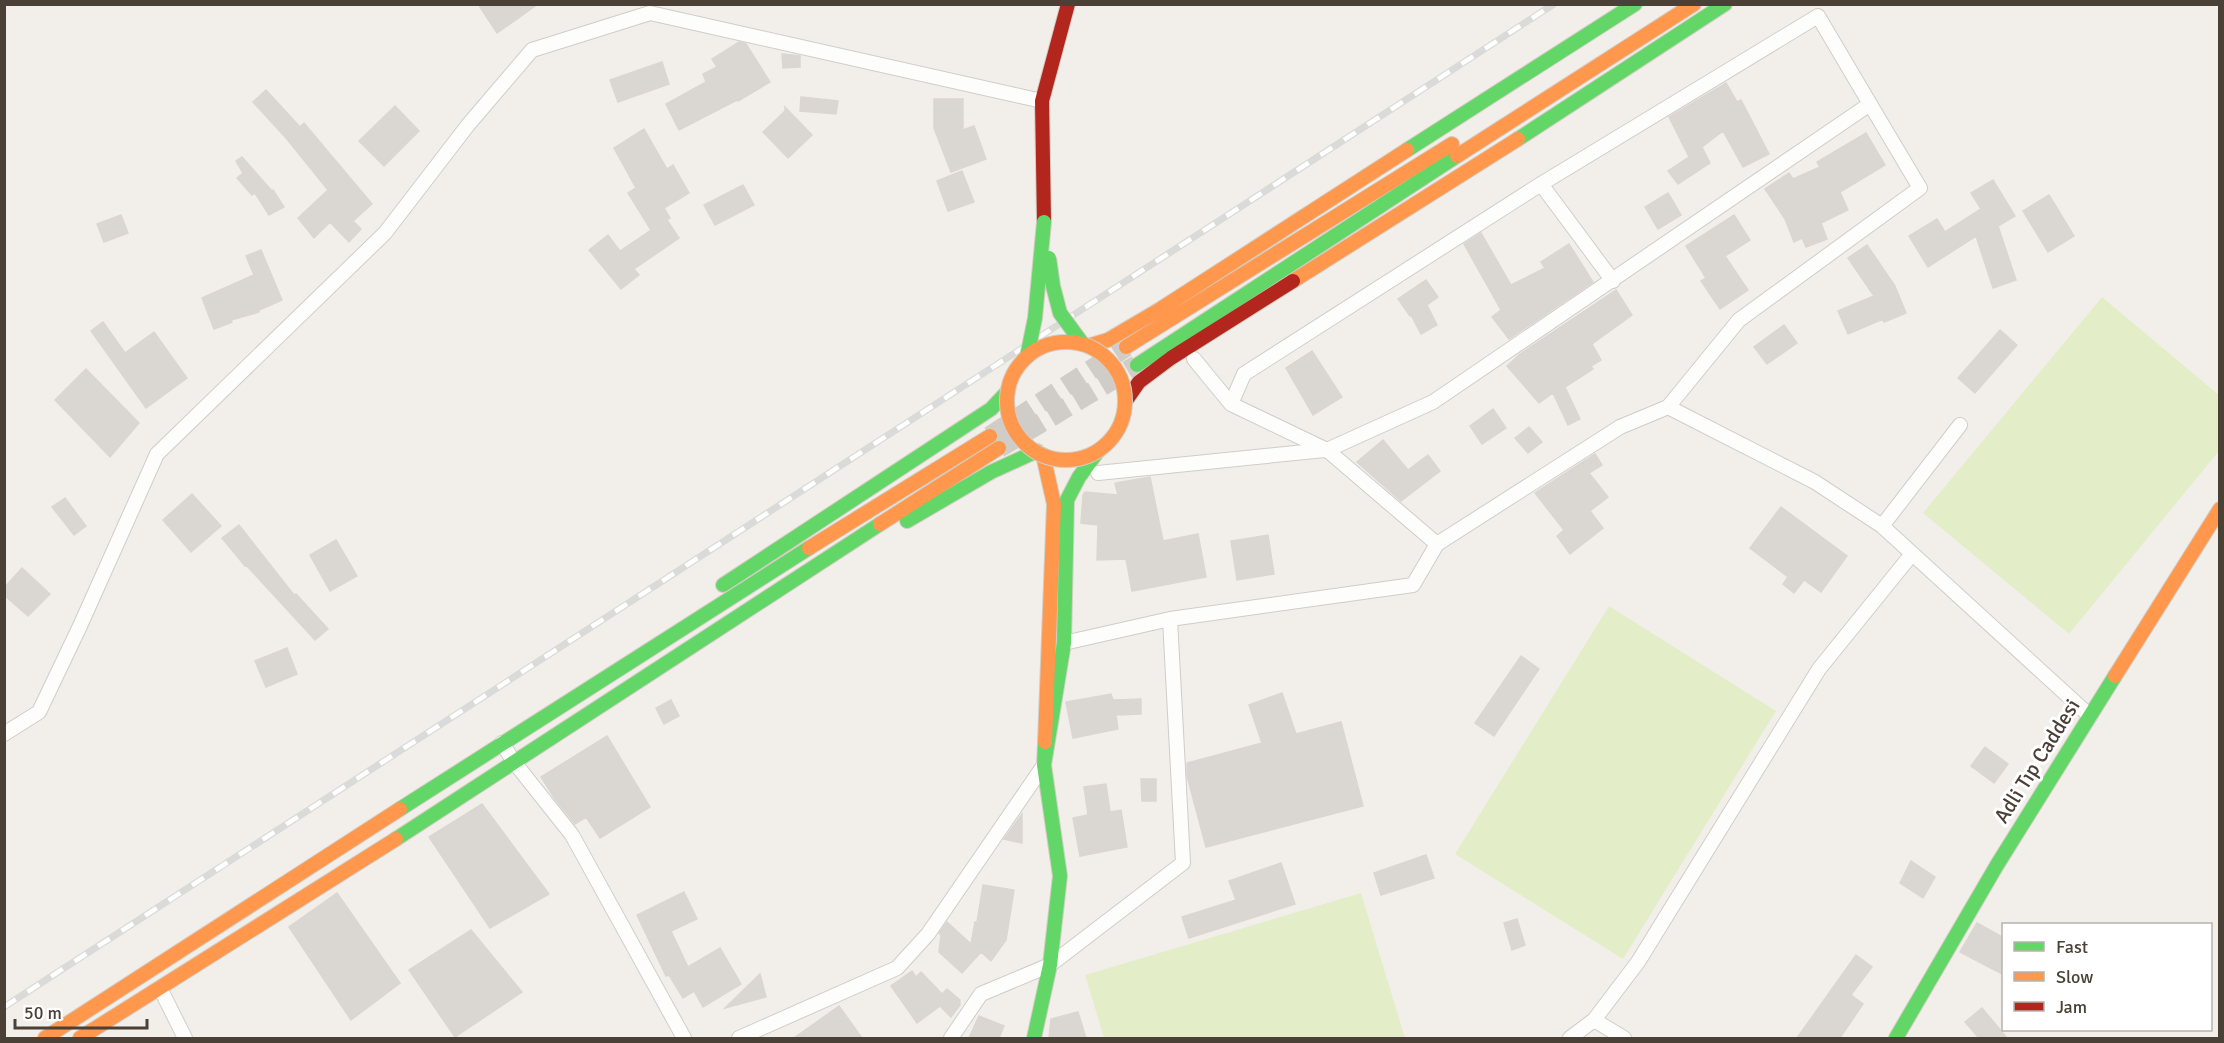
<svg xmlns="http://www.w3.org/2000/svg" width="2224" height="1043" viewBox="0 0 2224 1043" font-family="Signika,sans-serif">
<style>
.green{fill:#e3eec9}
.building{fill:#dad6d2;stroke:#dbd6d1;stroke-width:1.5}
.lines{fill:none;stroke-linecap:round;stroke-linejoin:round}
.secondary-tunnel{stroke:#d0ccc7;stroke-width:20;stroke-dasharray:20 10;stroke-linecap:butt}
.street-casing{stroke:#d0cdc9;stroke-width:16}
.fast-casing{stroke:#d3cdc3;stroke-width:16}
.slow-casing{stroke:#d3cdc3;stroke-width:16}
.jam-casing{stroke:#d3cdc3;stroke-width:16}
.street{stroke:#fdfdfc;stroke-width:14}
.fast{stroke:#63d668;stroke-width:14}
.slow{stroke:#ff974d;stroke-width:14}
.jam{stroke:#b3261e;stroke-width:14}
.rail-casing{stroke:#dadad9;stroke-width:7}
.rail{stroke:#fff;stroke-width:4.5;stroke-dasharray:14;stroke-linecap:butt}
.fast-bridge-casing{stroke:#d3cdc3;stroke-width:16;stroke-linecap:butt}
.slow-bridge-casing{stroke:#d3cdc3;stroke-width:16;stroke-linecap:butt}
.fast-bridge{stroke:#63d668;stroke-width:14}
.slow-bridge{stroke:#ff974d;stroke-width:14}
.labels{text-anchor:middle;stroke-width:6;stroke-linejoin:round;paint-order:stroke}
.street-label{font-size:21px;fill:#4a4036;stroke:#fff}
</style>
<rect width="100%" height="100%" fill="#f2efeb"/>
<path class="green" d="M2102,297L2219,395V451L2069,634L1923,513Z
M1609,606L1776,711L1623,959L1455,854Z
M1361,893L1405,1038H1104L1085,975Z"/>
<path class="building" d="M478,4H538L497,33Z
M739,42L746,44L770,82L738,101L737,100L679,130L666,104L706,82L703,74L717,67L712,59Z
M782,54L800,56V67L783,68Z
M662,62L669,84L618,102L610,80Z
M1726,83L1737,102L1741,100L1769,154L1743,167L1723,131L1702,147L1710,163L1678,184L1668,171L1689,157L1669,117Z
M266,90L300,127L304,123L372,204L353,221L361,229L349,242L330,222L314,238L298,218L328,190L286,138L253,102Z
M801,97L838,101L836,114L800,111Z
M934,99H963V130L974,126L986,159L951,172L934,128Z
M395,106L419,131L384,166L359,141Z
M785,107L812,135L788,158L763,132L785,111Z
M644,129L667,169L673,165L689,193L664,208L670,218L667,220L679,238L634,269L639,275L621,289L589,250L608,235L620,251L651,230L628,193L636,188L614,148Z
M1866,133L1885,165L1840,192L1848,210L1821,223L1827,239L1806,247L1802,238L1794,242L1785,219L1765,189L1789,173L1793,179L1820,167L1817,162Z
M242,157L272,191L273,190L284,207L269,215L255,193L252,195L237,178L243,173L236,161Z
M962,171L974,202L948,211L937,181Z
M1993,180L2015,216L1998,226L2016,280L1993,288L1976,236L1928,267L1909,236L1937,219L1945,232L1981,209L1971,193Z
M743,185L754,205L715,225L704,205Z
M1668,193L1681,215L1658,229L1645,207Z
M2049,195L2074,236L2048,252L2023,211Z
M121,215L128,233L104,242L97,224Z
M1734,215L1750,240L1725,256L1748,290L1720,309L1701,281L1706,278L1686,246Z
M1481,233L1511,285L1545,268L1541,262L1569,244L1593,282L1509,339L1492,317L1501,310L1464,244Z
M1867,245L1895,286L1906,313L1884,322L1883,319L1848,334L1838,311L1874,296L1848,258Z
M261,250L282,300L259,310V312L231,320L232,322L214,329L202,298L254,275L246,256Z
M1426,280L1438,297L1427,305L1437,325L1421,334L1411,315L1410,316L1398,299Z
M1616,290L1632,315L1592,344L1601,360L1591,366L1593,369L1565,387L1580,419L1568,425L1553,393L1539,403L1507,366L1520,354Z
M103,322L125,353L154,332L187,378L146,408L91,331Z
M1784,325L1797,343L1767,364L1754,347Z
M2000,330L2017,345L1975,393L1958,378Z
M1312,351L1342,397L1313,415L1286,368Z
M86,369L139,423L110,457L55,400Z
M1493,409L1506,428L1482,444L1470,426Z
M1529,427L1542,442L1528,453L1515,438Z
M1383,440L1408,470L1428,455L1440,471L1401,501L1357,462Z
M1595,454L1602,465L1589,473L1608,497L1590,511L1603,528L1570,554L1557,536L1564,530L1535,493Z
M1150,477L1163,541L1198,534L1206,577L1132,591L1126,559L1097,560L1098,525L1081,523L1083,495L1085,492L1118,495L1115,483Z
M192,494L221,526L191,552L163,520Z
M65,498L86,526L74,535L52,507Z
M1781,507L1847,556L1821,592L1804,580L1794,593L1783,584L1788,577L1750,548Z
M239,525L294,595L296,594L328,629L315,640L246,565L245,566L222,538Z
M1268,535L1274,574L1237,580L1231,541Z
M336,540L357,576L330,591L310,555Z
M22,568L50,594L28,616L4,595V588Z
M287,648L297,674L266,687L255,661Z
M1521,656L1539,669L1494,736L1475,723Z
M1282,693L1296,734L1341,722L1363,806L1206,847L1187,776V763L1262,743L1249,705Z
M1111,694L1113,700L1141,699V714L1116,715L1118,729L1073,738L1066,702Z
M671,700L679,716L664,724L656,708Z
M607,736L650,807L600,838L586,817L575,824L555,799L541,777Z
M1985,747L2008,764L1994,783L1971,766Z
M1141,779H1156V801H1142Z
M1106,784L1110,812L1121,810L1127,847L1080,856L1073,818L1088,815L1084,787Z
M482,804L549,894L490,928L429,837Z
M1022,814V843L1004,839L1005,838Z
M1426,855L1434,878L1381,895L1374,873Z
M1911,861L1935,877L1923,898L1900,883Z
M1281,863L1295,904L1189,938L1182,917L1236,900L1229,881Z
M983,885L1014,890L1006,940L991,961L981,952L962,973L939,952L941,935L939,933L947,922L971,944L975,922H977Z
M684,892L697,919L671,931L688,967L720,948L741,984L703,1007L694,991L683,998L669,975L666,976L637,915Z
M337,893L400,983L351,1020L289,927Z
M1517,919L1525,945L1512,950L1504,923Z
M1977,923L2004,938V975L1960,952Z
M471,930L522,992L455,1037L409,970Z
M1856,955L1872,967L1851,995L1863,1004L1840,1038H1797Z
M912,971L916,977L921,972L942,994L947,989L960,1000V1005L951,1017L940,1006L917,1023L891,986Z
M760,974L766,997L725,1008Z
M839,1006L862,1038H794Z
M1982,1008L2007,1038H1979L1965,1022Z
M1078,1012L1086,1038H1049L1051,1019Z
M979,1016L1004,1026L999,1038H969Z"/>
<g class="lines">
<path class="secondary-tunnel" d="M990,436L1126,347
M999,448L1137,365"/>
<g class="street-casing">
<path id="street" d="M1870,104L1920,188L1739,320L1668,407L1620,427L1437,544L1327,450L1433,402Z
M1541,184L1613,281
M1194,359L1231,404
M1668,407L1815,482L1882,526L2090,716
M1327,450L1231,404L1244,374L1541,184L1818,16L1870,104
M1098,473L1325,450
M1882,526L1960,425
M1064,643L1170,619L1413,585L1437,544
M4,734L39,712L80,626L157,454L385,233L468,125L532,50L650,13L1042,101
M502,743L514,762L572,835L684,1038
M160,988L185,1038
M1594,1020L1624,1038
M739,1038L897,968L928,934L1044,765
M951,1038L981,994L1050,965L1183,863L1170,619
M1570,1038L1594,1020L1638,962L1819,669L1912,554"/>
</g>
<g class="fast-casing">
<path id="fast" d="M1518,139L1725,4
M1407,150L1635,4
M1137,365L1457,156
M907,521L991,472L1037,451
M723,585L991,409L1008,391
M1045,742L1044,765L1064,643L1067,500L1079,477L1098,451
M400,809L809,548
M396,839L880,524
M1034,1038L1050,965L1060,876L1044,765
M1896,1038L1997,865L2115,676"/>
</g>
<g class="slow-casing">
<path id="slow" d="M1457,156L1694,4
M1293,281L1518,139
M1088,346L1108,340L1159,310L1407,150
M1126,347L1452,144
M1043,455L1054,504L1045,742
M880,524L999,448
M809,548L990,436
M2115,676L2220,509
M45,1038L400,809
M80,1038L396,839"/>
</g>
<g class="jam-casing">
<path id="jam" d="M1044,222L1042,101L1068,4
M1125,402L1139,382L1171,358L1293,281"/>
</g>
<use href="#street" class="street"/>
<use href="#fast" class="fast"/>
<use href="#slow" class="slow"/>
<use href="#jam" class="jam"/>
<g class="rail-casing">
<path id="rail" d="M4,1007L1554,4"/>
</g>
<use href="#rail" class="rail"/>
<g class="fast-bridge-casing">
<path id="fast-bridge" d="M1049,258L1053,286L1060,313L1082,343
M1027,357L1035,318L1044,222"/>
</g>
<g class="slow-bridge-casing">
<path id="slow-bridge" d="M1007 401a59 59 0 1 1 118 0a59 59 0 1 1-118 0Z"/>
</g>
<use href="#fast-bridge" class="fast-bridge"/>
<use href="#slow-bridge" class="slow-bridge"/>
</g>
<g class="labels">
<g class="street-label">
<text transform="translate(2037 761) rotate(-58)" y="7">Adli Tıp Caddesi</text>
</g>
</g>
<rect width="2224" height="1043" fill="none" stroke="#4a4036" stroke-width="12"/>
<rect x="2002" y="923" width="210" height="108" fill="#ffffff" stroke="#b7b3af" stroke-width="1.5"/>
<rect x="2014" y="942" width="30" height="9" fill="#63d668" stroke="#b7b3af" stroke-width="1.5"/>
<text x="2056" y="953" font-size="18" fill="#4a4036">Fast</text>
<rect x="2014" y="972" width="30" height="9" fill="#ff974d" stroke="#b7b3af" stroke-width="1.5"/>
<text x="2056" y="983" font-size="18" fill="#4a4036">Slow</text>
<rect x="2014" y="1002" width="30" height="9" fill="#b3261e" stroke="#b7b3af" stroke-width="1.5"/>
<text x="2056" y="1013" font-size="18" fill="#4a4036">Jam</text>
<path d="M15 1019v9h132v-9" fill="none" stroke="#4a4036" stroke-width="3"/>
<text x="24" y="1019" font-size="18" fill="#4a4036" stroke="#ffffff" stroke-width="4.5" paint-order="stroke">50 m</text>
</svg>
